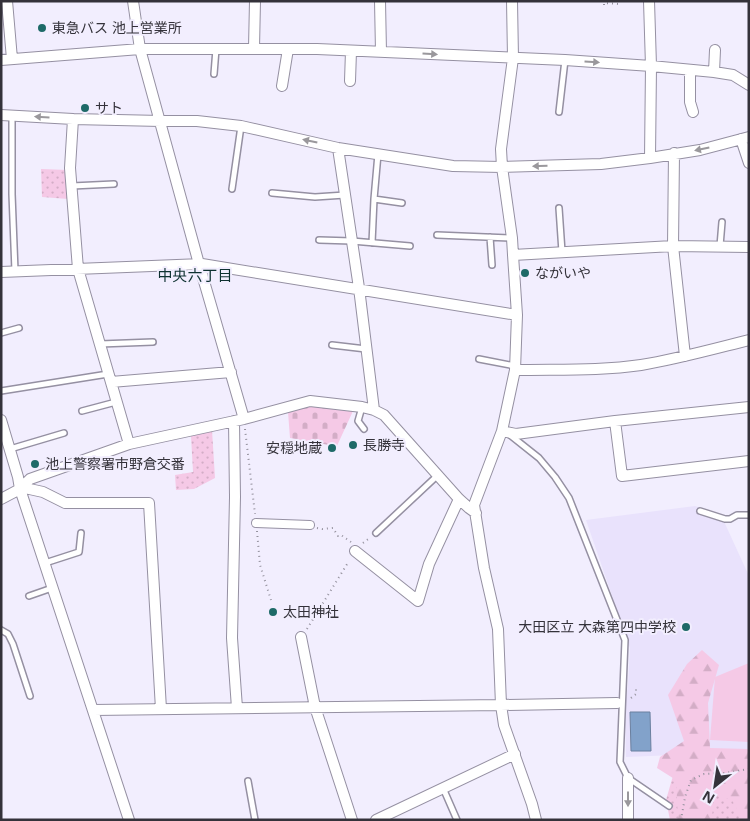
<svg xmlns="http://www.w3.org/2000/svg" width="750" height="821" viewBox="0 0 750 821" font-family="'Open Sans','Noto Sans JP',sans-serif">
<style>
.built{fill:#e9e2fc}
.grass{fill:url(#grass-dots)}
.forest{fill:url(#forest-firs)}
.cemetery{fill:url(#cemetery-stones)}
.garden{fill:#f5c9e6}
.water{fill:#82a2ca;stroke:#6b809f}
.lines{fill:none;stroke-linecap:round;stroke-linejoin:round}
.service-casing{stroke:#9590a2;stroke-width:8}
.pedestrian-casing{stroke:#9590a2;stroke-width:10}
.minor-casing{stroke:#9590a2;stroke-width:12}
.path{stroke:#94919d;stroke-width:2;stroke-dasharray:1 4;stroke-linecap:butt}
.service{stroke:#fff;stroke-width:5}
.pedestrian{stroke:#fff;stroke-width:8}
.minor{stroke:#fff;stroke-width:10}
.oneway{fill:#9a989c}
.poi-dot{fill:#1e6a68;stroke:#f2eefe;stroke-width:2}
.labels{text-anchor:middle;stroke-width:4;stroke-linejoin:round;paint-order:stroke}
.poi-label{font-size:14px;fill:#34323a;stroke:#f2eefe;text-anchor:start}
.neighbourhood-label{font-size:15px;fill:#0f3231;stroke:#f2eefe}
</style>
<defs>
<pattern id="grass-dots" width="8" height="8" patternUnits="userSpaceOnUse" patternTransform="scale(1.25)"><rect width="8" height="8" fill="#f5c9e6"/><path d="M2 2h.1M6 6h.1" fill="none" stroke="#d3adc6" stroke-width="1.8" stroke-linecap="round"/></pattern>
<pattern id="forest-firs" width="22" height="20" patternUnits="userSpaceOnUse" patternTransform="scale(1.25)"><rect width="22" height="20" fill="#f5c9e6"/><path d="M5 1l3.5 6h-7zM16 11l3.5 6h-7z" fill="#d3adc6"/></pattern>
<pattern id="cemetery-stones" width="16" height="16" patternUnits="userSpaceOnUse" patternTransform="scale(1.25)"><rect width="16" height="16" fill="#f5c9e6"/><path d="M2 7V4a2 2 0 0 1 4 0v3zM10 15v-3a2 2 0 0 1 4 0v3z" fill="#d3adc6"/></pattern>
</defs>
<rect width="100%" height="100%" fill="#f2eefe"/>
<path class="built" d="M695,506L721,515L749,576V752L626,757L625,705L628,685L630,648L586,520Z"/>
<path class="grass" d="M41,169L68,170V199L42,197Z
M212,430L215,478L194,489L176,490L175,475L193,472L191,436Z
M749,752V820H670L668,810L669,806L666,800L679,755Z"/>
<path class="forest" d="M702,650L719,665L708,703L710,748L749,749V819L741,817L732,800L714,795L712,817L708,820H678L676,780L657,768L660,757L684,741L668,695L687,664Z"/>
<path class="cemetery" d="M311,406L353,411L336,448L329,445L290,438L288,412L297,410Z"/>
<path class="garden" d="M749,663V742L710,740L715,677Z"/>
<path class="water" d="M630,712H650L651,751H631Z"/>
<g class="lines">
<g class="service-casing">
<path id="service" d="M214,74L216,49
M559,112L565,60
M12,116V194L15,271
M72,186L114,184
M232,189L241,126
M272,193L315,197L345,195
M374,199L402,203
M559,208L562,252
M437,235L512,238
M490,237L492,265
M319,240L352,241L410,246
M372,243L374,199L378,154
M720,246L722,222
M1,333L19,328
M100,344L153,342
M332,345L366,349
M479,359L515,366
M1,391L108,374
M362,407L358,421L364,429
M82,411L116,402
M510,435L539,458L555,477L569,498L625,640L620,762L628,778L669,806
M10,449L64,433
M700,511L725,519H730L737,515H749
M376,533L438,475
M45,563L79,552L81,533
M29,596L52,588
M1,630L8,634L13,644L30,696
M248,781L255,820
M443,788L457,820"/>
</g>
<g class="pedestrian-casing">
<path id="pedestrian" d="M256,523L310,525"/>
</g>
<g class="minor-casing">
<path id="minor" d="M7,1L12,59
M133,1L140,49L199,264L244,419
M380,1L381,52
M512,1L513,58L501,149L502,167L512,238L513,255L517,315L515,370L502,431L474,505L484,568L498,629L501,705L504,725L532,804L536,820
M649,1L651,66L650,158
M254,48L255,1
M1,60L140,49H317L565,60L651,66L714,72L733,75L749,85
M690,70V102L693,112
M714,72L715,50
M350,81L351,51
M282,86L288,49
M1,115L73,119L161,121H197L241,126L338,148L453,166L502,167L601,164L650,158L700,150L749,137
M73,119L70,168L78,269L129,444
M741,139L749,163
M338,148L359,288L374,410
M674,153L673,246L685,356
M513,255L673,246L749,247
M1,272L202,264L517,315
M515,370C557,369 600,371 641,365C677,359 713,349 749,340
M111,382L231,372
M1,420L18,477L20,489L129,820
M234,421L235,497L232,638L237,708
M615,421L622,476L749,461
M502,431L516,434L615,421L749,407
M20,489L25,488L43,492L65,503H149L161,709
M1,499L20,489L30,479L129,444L244,419L310,401L362,407L374,410L384,415L459,499L469,508L476,513
M355,551L418,601L429,564L459,499
M301,637L315,707L352,820
M93,710L501,705L617,703
M628,778V820
M376,820L515,754"/>
</g>
<path class="path" d="M604,5V3L619,4V1
M245,429L255,514
M317,528L322,529L333,528L338,536L341,535L351,542
M257,531L260,565L271,600
M363,543L371,537
M307,629L349,561
M631,698L636,694V689
M681,820L685,797L691,780L704,774L725,773L749,769"/>
<use href="#service" class="service"/>
<use href="#pedestrian" class="pedestrian"/>
<use href="#minor" class="minor"/>
</g>
<defs><path id="oneway-solid" d="M-6-.8H1V-3.2L6.5 0L1 3.2V.8H-6Z" transform="scale(1.25)"/></defs>
<g class="oneway">
<use href="#oneway-solid" transform="translate(430 54) rotate(3)"/>
<use href="#oneway-solid" transform="translate(592 62) rotate(4)"/>
<use href="#oneway-solid" transform="translate(42 117) rotate(-177)"/>
<use href="#oneway-solid" transform="translate(310 141) rotate(-168)"/>
<use href="#oneway-solid" transform="translate(702 149) rotate(168)"/>
<use href="#oneway-solid" transform="translate(540 166) rotate(178)"/>
<use href="#oneway-solid" transform="translate(628 799) rotate(90)"/>
</g>
<g class="poi-dot">
<circle cx="42" cy="28" r="5"/>
<circle cx="85" cy="108" r="5"/>
<circle cx="525" cy="273" r="5"/>
<circle cx="353" cy="445" r="5"/>
<circle cx="332" cy="448" r="5"/>
<circle cx="35" cy="464" r="5"/>
<circle cx="273" cy="612" r="5"/>
<circle cx="686" cy="627" r="5"/>
</g>
<g class="labels">
<g class="poi-label">
<text x="52" y="33">東急バス 池上営業所</text>
<text x="95" y="113">サト</text>
<text x="535" y="278">ながいや</text>
<text x="363" y="450">長勝寺</text>
<text x="322" y="453" text-anchor="end">安穏地蔵</text>
<text x="45" y="469">池上警察署市野倉交番</text>
<text x="283" y="617">太田神社</text>
<text x="676" y="632" text-anchor="end">大田区立 大森第四中学校</text>
</g>
<g class="neighbourhood-label">
<text x="195" y="281">中央六丁目</text>
</g>
</g>
<rect width="750" height="821" fill="none" stroke="#34323a" stroke-width="5"/>
<g transform="translate(715 786) rotate(210)" stroke="#f2eefe" stroke-width="4" paint-order="stroke">
<path d="M0-4L9 19L0 12L-9 19Z" fill="#34323a"/>
<text y="-8" font-size="14" font-weight="bold" text-anchor="middle" fill="#34323a">N</text>
</g>
</svg>
